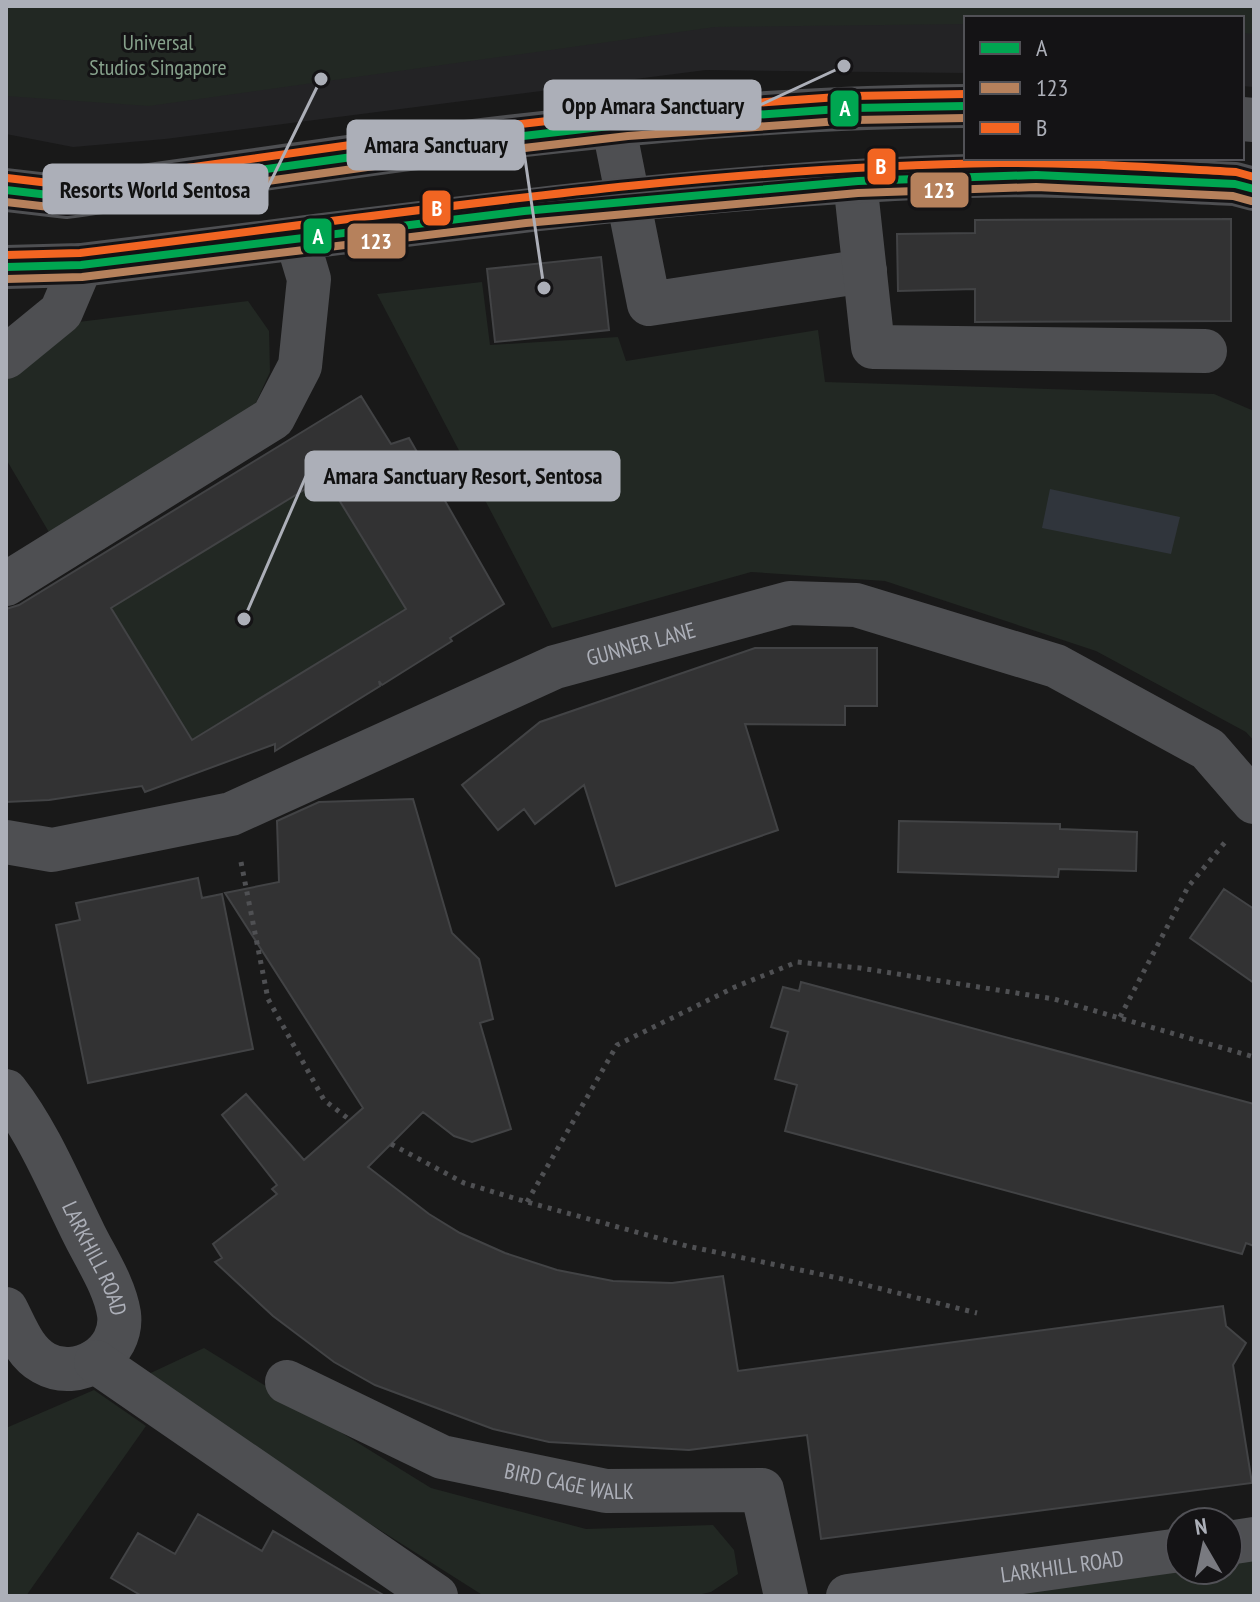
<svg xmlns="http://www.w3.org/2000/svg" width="1260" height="1602" viewBox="0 0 1260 1602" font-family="'PT Sans Narrow',sans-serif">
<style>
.built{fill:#232325}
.green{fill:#222823}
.water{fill:#30353c}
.building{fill:#323233;stroke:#424345;stroke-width:2;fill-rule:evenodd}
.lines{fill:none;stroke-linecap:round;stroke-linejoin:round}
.path{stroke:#4f5053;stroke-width:5;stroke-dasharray:4 6;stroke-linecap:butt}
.minor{stroke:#4e4f52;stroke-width:44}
.bus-1-casing{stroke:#141315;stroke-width:14}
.bus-2-casing{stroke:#141315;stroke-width:14}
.bus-3-casing{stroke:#141315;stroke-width:14}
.bus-1{stroke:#00a651;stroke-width:8}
.bus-2{stroke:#b6815c;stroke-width:8}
.bus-3{stroke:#f26522;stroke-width:8}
.labels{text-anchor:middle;stroke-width:6;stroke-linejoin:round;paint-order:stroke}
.park-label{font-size:22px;fill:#86a18b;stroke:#141315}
.street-label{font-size:22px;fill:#acafb8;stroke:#141315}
.leader{fill:none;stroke:#acafb8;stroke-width:3}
.callout-dot{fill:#acafb8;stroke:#141315;stroke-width:3}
.callout{fill:#acafb8;stroke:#acafb8;stroke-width:3}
.callout-label{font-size:24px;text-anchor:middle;font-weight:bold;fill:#111}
.line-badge{stroke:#141315;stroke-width:3}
.badge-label{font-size:22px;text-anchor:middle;font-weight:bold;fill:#fff}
</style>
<rect width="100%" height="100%" fill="#191919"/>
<path class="built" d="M6,6H1254V87L1242,86V18H966V73L706,70L165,139L73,147L6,134Z"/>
<path class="green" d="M6,6H1254V34L1242,33V18H966V24L715,27L149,106L6,96Z
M482,282L490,345L618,337L626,361L818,330L825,382L1214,394L1254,411V741L1246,732L1096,651L885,581L751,572L552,628L377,294Z
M248,301L269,331L270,372L253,409L50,534L6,459V364L38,327Z
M325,477L406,609L192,740L111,608Z
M204,1348L431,1488L586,1529L713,1525L734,1550L738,1574L711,1592L693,1596H484L140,1378Z
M94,1390L146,1426L26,1596H6V1428Z
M1254,1554V1596H986L1180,1570H1228V1559Z"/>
<path class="water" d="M1050,489L1180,517L1171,554L1042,528Z"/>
<path class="building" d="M1231,219V321L975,322V289L898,291L897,234L975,233V220Z
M601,257L609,330L495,342L487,269Z
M361,396L391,444L409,438L504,604L450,638L452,641L382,685L379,681L380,686L275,751V744L145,792L142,786L49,800L6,802V609L19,605ZM325,477L406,609L192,740L111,608Z
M755,648H877V706H845V725L745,724L778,830L616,886L584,785L535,824L524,809L498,830L462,785L540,722Z
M413,799L452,933L479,959L493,1019L480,1023L511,1129L472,1142L454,1136L423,1112L368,1167L429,1214L460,1233L505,1253L557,1270L613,1281L672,1283L723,1276L738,1371L1223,1306L1226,1326L1246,1343L1233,1365L1252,1483L821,1539L807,1435L689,1450L549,1442L493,1429L375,1385L334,1362L273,1316L215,1262L222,1258L213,1244L277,1194L272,1189L277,1185L222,1115L246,1094L304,1160L363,1108L225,893L279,882L277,821L319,802Z
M899,821L1060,824V829L1137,832L1136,871L1059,869L1058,877L898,872Z
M198,878L202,898L222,894L253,1049L88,1083L56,925L80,920L76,903Z
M1224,889L1254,909V983L1190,938Z
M801,982L1254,1104V1246L1246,1243L1242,1254L785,1131L797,1085L775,1079L788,1032L771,1027L783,987L799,991Z
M198,1514L262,1551L273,1531L385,1596H142L111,1578L138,1533L175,1554Z"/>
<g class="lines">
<path class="path" d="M241,862L268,999L324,1100L350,1120
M1120,1017L1188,887L1226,841
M391,1144L464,1183L527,1202L687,1246L838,1278L977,1313
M527,1202L617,1045L735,987L797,962L860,968L1054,999L1254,1057"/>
<g class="minor">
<path d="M1242,119L1254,120"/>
<path d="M614,128L649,304L865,271"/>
<path d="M855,181L873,347L1205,351"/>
<path d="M6,190L66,197C363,155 665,107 966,106"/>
<path d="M6,267L81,265C376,230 672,185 969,176C1058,173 1147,180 1235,184L1254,189"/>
<path d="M6,357L61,312L81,265"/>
<path d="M6,584L273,418L300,366L309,279L297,239"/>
<path id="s1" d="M6,842L52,850L231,814L555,667L790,603L856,605L1056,666L1208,749L1254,802"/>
<path id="s2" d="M6,1091C39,1133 61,1188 85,1236C97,1260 115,1287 119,1314C124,1354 77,1382 44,1363C24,1352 16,1328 6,1309"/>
<path d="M96,1362L436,1596"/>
<path id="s3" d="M287,1382L442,1457L606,1491L762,1490L786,1596"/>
<path d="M1228,1543L1254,1539"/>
<path id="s4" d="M848,1596L1180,1550"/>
</g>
<g class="bus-1-casing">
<path id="bus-1" d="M6,190L66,197L402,150L627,124L853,108L966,106
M6,267L81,265L524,211L858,181L1036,175L1235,184L1254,189"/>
</g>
<g class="bus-2-casing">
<path id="bus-2" d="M6,202L67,209L403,162L628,136L854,120L966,118
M6,279L82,277L526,223L858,193L1036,187L1233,196L1251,201"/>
</g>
<g class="bus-3-casing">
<path id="bus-3" d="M7,178L66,185L400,138L626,112L852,96L966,94
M6,255L80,253C385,216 692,167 1000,163C1079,162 1157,168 1236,172L1254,177"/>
</g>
<use href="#bus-1" class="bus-1"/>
<use href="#bus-2" class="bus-2"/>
<use href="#bus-3" class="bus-3"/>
</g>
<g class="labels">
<g class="park-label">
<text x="158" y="50">Universal<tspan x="158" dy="25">Studios Singapore</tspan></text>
</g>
<g class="street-label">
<text dy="8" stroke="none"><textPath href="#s1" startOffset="674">GUNNER LANE</textPath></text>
<text dy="8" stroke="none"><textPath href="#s2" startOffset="190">LARKHILL ROAD</textPath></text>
<text dy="8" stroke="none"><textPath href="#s3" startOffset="302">BIRD CAGE WALK</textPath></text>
<text dy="8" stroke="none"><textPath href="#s4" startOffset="216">LARKHILL ROAD</textPath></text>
</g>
</g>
<path class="leader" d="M844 66L760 105M544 288L523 145M321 79L267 189M244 619L306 476"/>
<g class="callout-dot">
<circle cx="844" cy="66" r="8"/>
<circle cx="544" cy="288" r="8"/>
<circle cx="321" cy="79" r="8"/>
<circle cx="244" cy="619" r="8"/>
</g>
<g class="callout">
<rect x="545" y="81" width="215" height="48" rx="8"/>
<rect x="348" y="121" width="175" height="48" rx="8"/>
<rect x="44" y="165" width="223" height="48" rx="8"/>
<rect x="306" y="452" width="313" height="48" rx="8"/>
</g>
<g class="callout-label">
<text x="653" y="114">Opp Amara Sanctuary</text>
<text x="436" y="153">Amara Sanctuary</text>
<text x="155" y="198">Resorts World Sentosa</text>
<text x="463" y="484">Amara Sanctuary Resort, Sentosa</text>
</g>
<g class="line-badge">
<rect x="829" y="89" width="31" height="39" rx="8" fill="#00a651"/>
<rect x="866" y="147" width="31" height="39" rx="8" fill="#f26522"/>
<rect x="909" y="171" width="61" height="38" rx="8" fill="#b6815c"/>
<rect x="421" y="189" width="31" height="38" rx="8" fill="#f26522"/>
<rect x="302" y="217" width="31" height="38" rx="8" fill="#00a651"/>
<rect x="346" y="222" width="61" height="38" rx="8" fill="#b6815c"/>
</g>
<g class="badge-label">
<text x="845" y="116">A</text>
<text x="881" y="174">B</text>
<text x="939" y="198">123</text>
<text x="437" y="216">B</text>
<text x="318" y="244">A</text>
<text x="376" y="249">123</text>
</g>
<rect width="1260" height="1602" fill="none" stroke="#acafb8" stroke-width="16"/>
<rect x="964" y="16" width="280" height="144" fill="#141315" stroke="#515156" stroke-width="2"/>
<rect x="980" y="42" width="40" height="12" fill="#00a651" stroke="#515156" stroke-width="2"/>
<text x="1036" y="56" font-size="24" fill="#acafb8">A</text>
<rect x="980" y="82" width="40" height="12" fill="#b6815c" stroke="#515156" stroke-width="2"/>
<text x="1036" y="96" font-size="24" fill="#acafb8">123</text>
<rect x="980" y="122" width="40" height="12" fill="#f26522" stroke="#515156" stroke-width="2"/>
<text x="1036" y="136" font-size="24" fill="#acafb8">B</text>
<g transform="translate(1204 1546) rotate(351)"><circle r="38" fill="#141315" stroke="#515156" stroke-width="2"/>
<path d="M0-6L14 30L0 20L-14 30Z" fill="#797a80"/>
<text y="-12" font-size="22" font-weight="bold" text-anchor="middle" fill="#acafb8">N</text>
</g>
</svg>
